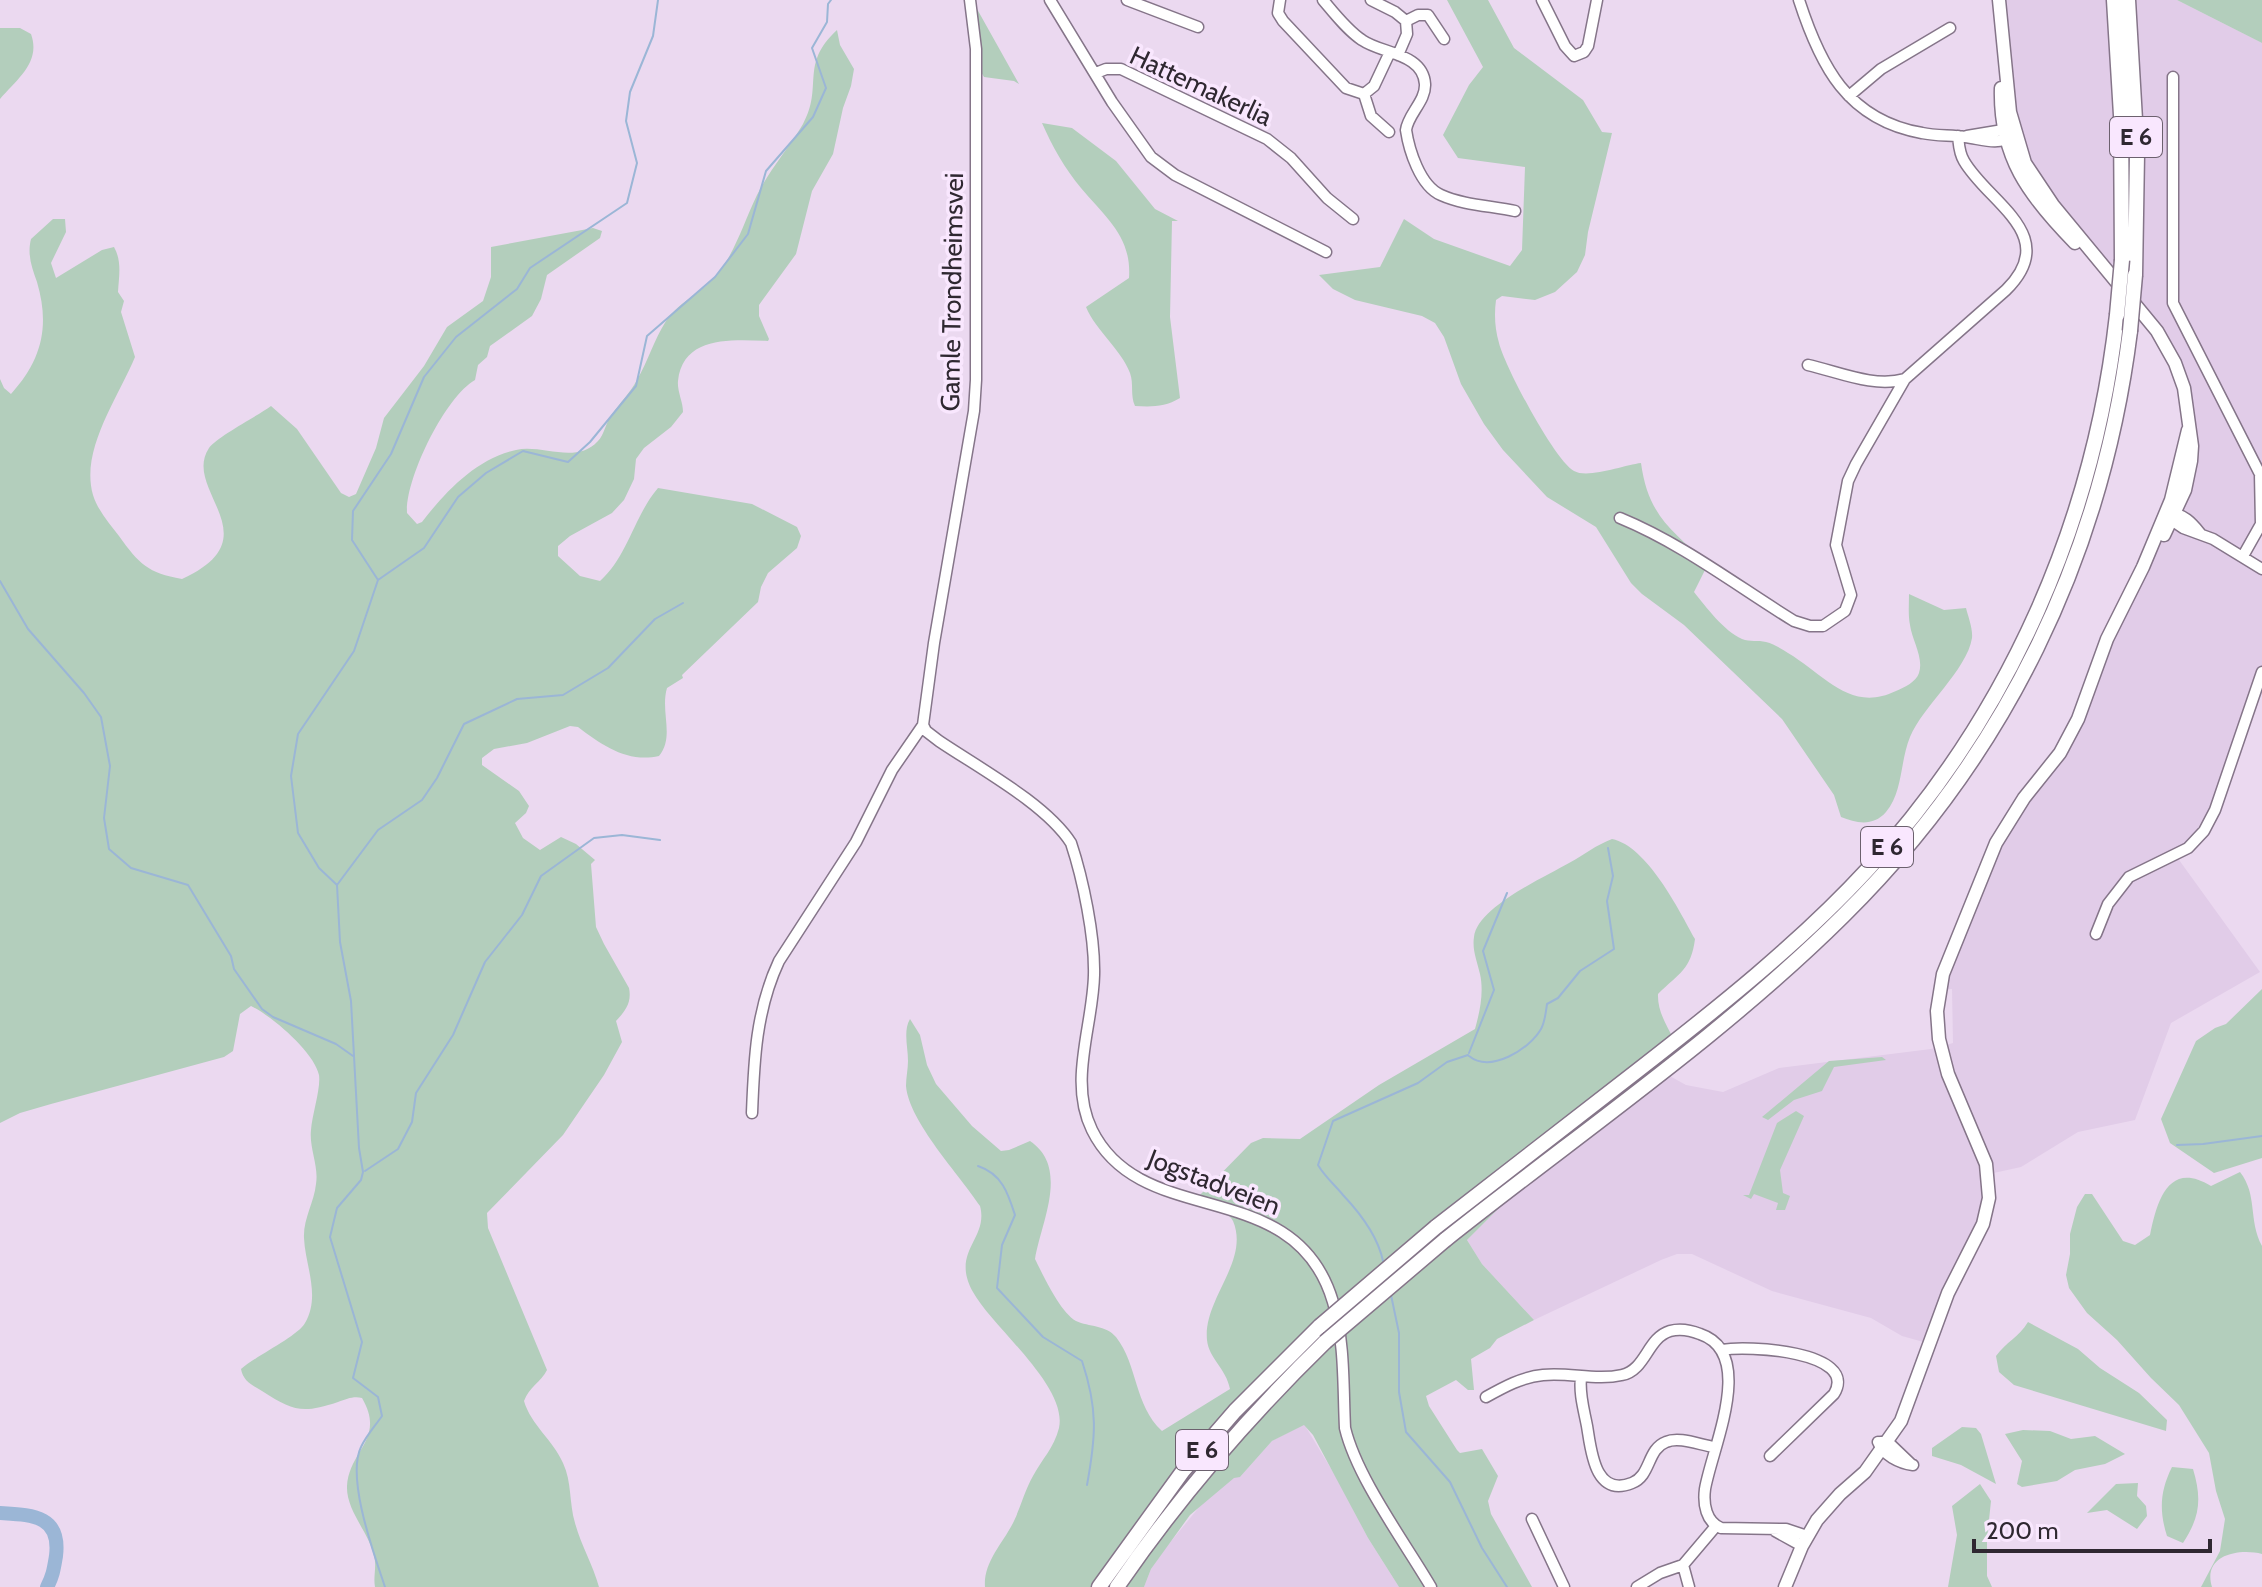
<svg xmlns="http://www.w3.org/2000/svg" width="2262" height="1587" viewBox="0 0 2262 1587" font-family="Cabin,sans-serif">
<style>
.built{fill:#e1cce8}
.green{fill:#b3cebc}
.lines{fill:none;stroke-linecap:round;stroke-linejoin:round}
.stream{stroke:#9bb6d6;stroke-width:2}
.river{stroke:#9bb6d6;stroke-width:14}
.minor-casing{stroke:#857589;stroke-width:13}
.major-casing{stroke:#857589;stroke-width:15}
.highway-casing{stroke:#857589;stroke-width:17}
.minor{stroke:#fff;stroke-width:10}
.major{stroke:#fff;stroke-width:12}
.highway{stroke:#fff;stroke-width:14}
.highway-bridge-casing{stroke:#857589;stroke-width:17;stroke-linecap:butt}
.highway-bridge{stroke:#fff;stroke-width:14}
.labels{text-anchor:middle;stroke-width:7;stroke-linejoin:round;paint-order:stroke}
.shield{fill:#f9e7fe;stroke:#6c616e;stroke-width:2}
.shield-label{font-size:24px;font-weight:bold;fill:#2f2831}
.street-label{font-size:26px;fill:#2f2831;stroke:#f9e7fe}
</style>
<rect width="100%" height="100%" fill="#ebd9f0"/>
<path class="built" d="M1999,0H2177L2262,43V493L2260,515L2247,559L2262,573V675L2224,784L2189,843L2174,853L2260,972L2171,1023L2135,1120L2078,1132L2021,1167L1989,1174V1200L1934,1345L1902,1336L1871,1318L1772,1291L1692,1254H1677L1661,1260L1534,1320L1482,1264L1467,1240L1503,1204L1668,1075L1686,1085L1723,1092L1779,1068L1931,1049L1953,1043L1952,989L1938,990L1997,839L2069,740L2132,584L2170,524L2189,424L2178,375L2153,331L2012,142Z
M1304,1424L1336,1477L1368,1538L1399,1587H1144L1151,1569L1163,1551L1205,1500L1234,1477H1240L1272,1441Z"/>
<path class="green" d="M972,0L1019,84L1014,81L984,77L981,72V50Z
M1447,0H1488L1514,48L1583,100L1602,132L1612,133L1588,232L1585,255L1577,272L1555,292L1535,300L1502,296L1496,300C1494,315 1495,329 1499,343C1505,367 1555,461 1574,471C1588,479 1624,465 1641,463C1648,515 1671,530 1708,564L1694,592C1706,607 1724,631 1742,639C1750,642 1758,640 1766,642C1774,644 1782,649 1788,653C1825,675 1850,713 1896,691C1905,687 1916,682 1919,673C1924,658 1912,640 1910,625C1908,615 1909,604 1909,594L1944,610L1966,608C1968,616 1973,629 1972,638C1967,670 1923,706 1910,737C1900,761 1903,792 1886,812C1873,827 1856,823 1841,817L1834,795L1782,719L1684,625L1642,594L1631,583L1596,527L1547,497L1503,450L1484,424L1461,384L1444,337L1435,323L1422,316L1355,300L1333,289L1319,275L1380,267L1404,219L1434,239L1510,266L1522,250L1525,167L1458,158L1443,135L1469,85L1483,67Z
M2177,0H2262V43Z
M0,28H20L31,34C41,62 18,78 0,99Z
M837,30L840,45L854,69L851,86L843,108L833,154L812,191L796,254L759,305V316L769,339L768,341C733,340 683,335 678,381C677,391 683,402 683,412L671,427L644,448L636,459L634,479L624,500L612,513L570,536L558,546V556L580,576L600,581C628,556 634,516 658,488L752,504L797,527L801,536L797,548L768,573L761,587L758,602L682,675L683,678L667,688C660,712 675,736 659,756C628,763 603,746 578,727L570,726L527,743L494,749L482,758V765L519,791L529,806L526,813L515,823L523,838L540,850L561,837L576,844L595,860L591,864L596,927L604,944L629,988C632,1003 625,1011 616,1021L622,1042L604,1075L563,1135L487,1213L488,1228L547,1370C541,1382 529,1387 524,1401C531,1425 553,1440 563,1463C572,1482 569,1503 575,1523C581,1545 593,1565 599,1587H375C373,1577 377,1566 374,1556C369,1532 346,1511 347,1486C349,1450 386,1439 362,1398C353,1396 347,1399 338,1402C302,1414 293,1411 262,1391C252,1385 243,1381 241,1369C256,1356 298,1336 305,1323C321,1296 305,1265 304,1238C303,1219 314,1203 316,1184C319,1166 309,1148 311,1130C312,1115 321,1088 319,1075C314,1052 272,1016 251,1006L240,1014L233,1051L224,1057L51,1104L20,1113L0,1123V379L4,388L11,394C42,360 50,326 37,282C32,268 27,255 31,239L53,219H65L66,232L51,263L56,278L102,250L114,247C122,261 119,276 118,292L124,301L121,312L135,357C118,398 80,450 93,495C98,511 110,524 119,536C139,564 148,573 182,579C274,537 181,490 209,448C218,436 256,417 271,406L297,429L341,493L349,497L356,494L376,448L384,418L424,366L447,327L483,301L491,277V247L593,228L602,231L600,238L547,275L541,299L532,316L490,346L487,357L478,365L475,380C445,397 405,479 407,513L417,524L422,522C445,492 477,458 516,450C542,444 576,465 598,441C604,435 606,422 612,414C620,403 630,393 637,380C648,361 654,340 666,321C680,300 705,292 720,271C736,249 745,220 757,195C770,169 789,148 803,124C824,86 799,65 837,30Z
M1042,123L1072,128L1116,161L1155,209L1178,221H1172L1170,317L1180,398C1165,407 1152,407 1135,406C1130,395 1134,384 1130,373C1121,349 1096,331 1086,307L1129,278C1132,236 1105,217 1081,188C1065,169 1052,146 1042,123Z
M1612,839C1647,846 1679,910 1695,939C1691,970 1679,973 1658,994C1657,1019 1677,1037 1682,1061L1503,1204L1467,1240L1482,1264L1534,1320L1497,1339L1490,1348L1471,1359L1474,1390H1468L1456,1380L1426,1396L1429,1406L1457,1450L1460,1453L1482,1449L1498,1476L1488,1501L1491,1514L1532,1587H1399L1368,1538L1313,1435L1304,1425L1272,1441L1240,1477L1234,1478L1190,1515L1151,1569L1144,1587H985C983,1562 1004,1542 1014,1521C1021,1506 1025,1490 1033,1476C1042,1459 1054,1448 1059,1428C1068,1386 992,1327 973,1292C950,1251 989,1239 980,1206C960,1175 909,1122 906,1086C906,1077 908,1069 908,1061C908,1047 903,1031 910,1019L920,1035L927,1065L936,1084L972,1126L1001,1151L1009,1150L1030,1141C1070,1168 1041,1222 1035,1259C1043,1275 1060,1312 1076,1321C1089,1327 1106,1325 1116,1337C1138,1365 1134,1405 1162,1431L1230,1389C1226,1368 1209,1359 1207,1340C1203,1299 1250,1261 1233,1221C1227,1209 1208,1206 1200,1195L1251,1143L1263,1138L1300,1139L1379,1085L1475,1029C1480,1011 1484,992 1480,974C1477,961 1472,950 1474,937C1477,907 1545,877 1569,863C1584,855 1596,845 1612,839Z
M2262,989V1158L2214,1173L2170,1143L2161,1119L2196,1041L2215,1028L2226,1024Z
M1882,1057L1886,1060L1834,1067L1822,1091L1794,1100L1768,1120L1762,1117L1829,1061Z
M1796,1111L1804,1116L1780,1170L1783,1193L1790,1196L1785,1210H1776L1778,1203L1754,1194L1751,1199L1743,1195H1749L1777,1123Z
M2240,1172C2258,1195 2248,1220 2262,1246V1554C2239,1548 2202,1555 2212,1587H2201L2220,1551L2225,1519L2216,1491L2209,1453L2179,1405L2151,1378L2117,1340L2087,1313L2069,1288L2066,1275L2070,1254V1234L2077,1207L2085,1194H2092L2123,1241L2135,1245L2150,1235C2157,1200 2169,1160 2211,1186Z
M2028,1322L2078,1349L2100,1368L2139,1393L2167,1420L2166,1431L2014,1385L1999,1372L1996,1356C2006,1342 2019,1337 2028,1322Z
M1962,1427L1976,1428L1981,1434L1996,1484L1961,1465L1932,1456V1448Z
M2023,1430L2050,1431L2071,1439L2095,1436L2125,1454L2105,1464L2075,1470L2057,1481L2022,1487L2017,1484L2022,1461L2005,1434Z
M2172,1467L2193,1469C2202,1499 2200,1517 2183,1543L2167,1536C2159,1511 2160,1491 2172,1467Z
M2138,1483L2137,1496L2146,1506L2147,1516L2137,1529L2107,1510L2087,1513L2116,1484Z
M1980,1484L1991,1501L1987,1539V1576L1992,1587H1948L1957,1535L1952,1506Z"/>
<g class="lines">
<path class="stream" d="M378,580L352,540L353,511L391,454L424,377L456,337L517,289L530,268L627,203L637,163L626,121L630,92L653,36L658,0
M0,581L28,629L84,693L101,717L110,766L104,818L109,849L131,868L188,885L231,956L234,969L262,1009L273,1017L336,1044L353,1056
M337,885L378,830L422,800L437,778L464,724L517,699L563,695L608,668L655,619L683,603
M1469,1053L1494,990L1483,951L1507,893
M1469,1056C1490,1073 1529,1050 1541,1029C1545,1022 1546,1011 1547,1004L1558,998L1580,971L1614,949L1607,901L1613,876L1608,848
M2177,1145L2203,1144L2262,1136
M978,1166C1002,1174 1008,1193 1015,1215L1002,1245L997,1288L1043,1337L1082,1361C1098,1409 1096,1436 1087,1485
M365,1171L398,1149L412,1122L416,1093L453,1035L485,962L522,915L541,876L594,838L622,835L660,840
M1383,1261C1378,1237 1360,1213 1343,1195C1334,1184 1325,1177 1318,1165L1333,1121L1418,1083L1447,1062L1468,1055
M1391,1295L1399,1333V1392L1406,1432L1450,1482L1482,1548L1507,1587
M385,1587C374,1554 346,1478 361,1447C366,1436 375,1426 382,1416L378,1397L353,1378L362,1342L330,1237L337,1208L361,1180L363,1172L359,1148L351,1001L340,942L337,885L319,868L298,833L291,776L298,734L354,651L378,580L424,548L458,497L486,473L523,451L568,462L590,442L636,386L647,336L715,277L748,234L766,171L813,117L826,88L812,48L827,22L828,4L831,0"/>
<path class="river" d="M0,1513C32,1515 61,1515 56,1556C54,1568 53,1576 47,1587"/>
<g class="minor-casing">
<path id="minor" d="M1050,0L1112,102L1151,157L1175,175L1326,252
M1127,0L1198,27
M1280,0L1278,13L1283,21L1346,88L1364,94L1374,86L1390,52
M1323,0C1334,13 1347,30 1362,40C1382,54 1423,53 1425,84C1426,101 1408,114 1406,130C1409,150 1420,186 1441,195C1463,205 1492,206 1515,211
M1371,0L1395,12L1406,21L1407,34L1398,55
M1542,0L1565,46L1574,56L1584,52L1588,46L1597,0
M1799,0C1820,65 1847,120 1922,133C1936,136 1951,135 1965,137C1982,139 1997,146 2013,136
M1406,21L1418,15H1428L1444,39
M1096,73L1106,69H1121L1267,139L1291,158L1327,198L1353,219
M2173,77V303L2260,474L2261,524L2243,556
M1364,94L1371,116L1389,132
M1849,96L1881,69L1950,28
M1967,136L2003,130L2011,132
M1808,365C1839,372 1874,388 1905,379
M2169,513C2183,513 2192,523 2200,533
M2167,517L2183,528L2213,539L2262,569
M1620,518C1683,544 1737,586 1794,621L1810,626H1823L1845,611L1851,595L1836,545L1848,481L1856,464L1905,379L2006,290C2062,235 1988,203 1964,161C1959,153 1959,145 1958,136
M923,725L926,731L939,741C979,768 1046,804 1071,843C1083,879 1095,937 1094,975C1093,1026 1068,1081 1092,1130C1142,1232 1295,1173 1333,1302C1345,1342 1343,1387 1345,1428C1357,1478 1404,1541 1431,1587
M923,725L934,643L974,411L976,380V49L970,0
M2096,934L2108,904L2129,877L2188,848L2204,831L2215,810L2262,672
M752,1113C754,1060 756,1010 779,961L856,842L892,770L923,725
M1723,1350C1745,1345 1860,1351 1834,1394L1770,1456
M1581,1378C1579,1394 1584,1410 1587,1426C1591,1449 1594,1498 1632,1483C1651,1476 1647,1449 1666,1442C1679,1436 1700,1445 1714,1447
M1486,1397C1504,1387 1522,1377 1543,1375C1569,1372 1596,1381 1622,1375C1646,1370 1647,1338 1670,1331C1681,1328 1690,1330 1700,1334C1757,1353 1712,1448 1705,1489C1703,1504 1706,1522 1721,1528L1786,1529L1807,1536
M1878,1442C1883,1455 1899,1463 1913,1465
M1880,1442H1888L1911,1464
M1532,1519L1564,1587
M1775,1531L1802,1546
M1683,1565L1689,1587
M1637,1587L1660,1573L1683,1565L1716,1526"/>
</g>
<g class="major-casing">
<path id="major" d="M1999,0L2010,112L2025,163L2053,205L2157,331L2175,363L2184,388L2192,446L2191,461L2185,490L2164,535
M2001,88C1999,157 2029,196 2075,243
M1785,1587L1802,1546L1817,1520L1840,1494L1865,1472L1901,1421L1948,1293L1983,1224L1989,1198L1986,1164L1948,1074L1939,1039L1937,1011L1943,974L1996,843L2024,798L2060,753L2078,719L2107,639L2143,567L2171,500L2188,430"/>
</g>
<g class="highway-casing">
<path id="highway" d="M2114,0L2121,115L2122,260
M2128,0L2137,154L2135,275
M1436,1227C1503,1175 1570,1123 1637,1071C1718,1008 1800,943 1869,868C2010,714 2094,522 2117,315
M1445,1240C1578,1134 1722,1036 1843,916C2005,756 2102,556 2130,331
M1099,1587L1183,1471L1235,1411L1320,1326
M1117,1587C1178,1498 1248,1417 1325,1342"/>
</g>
<use href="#minor" class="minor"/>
<use href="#major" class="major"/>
<use href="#highway" class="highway"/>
<g class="highway-bridge-casing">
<path id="highway-bridge" d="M2117,315L2122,260
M2130,331L2135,275
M1320,1326L1436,1227
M1325,1342L1445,1240"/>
</g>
<use href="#highway-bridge" class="highway-bridge"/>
</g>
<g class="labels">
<g class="shield">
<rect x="2110" y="117" width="52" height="40" rx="6"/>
<rect x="1861" y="827" width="52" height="40" rx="6"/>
<rect x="1176" y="1430" width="52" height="40" rx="6"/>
</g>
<g class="shield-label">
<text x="2136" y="145">E 6</text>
<text x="1887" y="855">E 6</text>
<text x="1202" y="1458">E 6</text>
</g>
<g class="street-label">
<text transform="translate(1201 86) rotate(25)" y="9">Hattemakerlia</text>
<text transform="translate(952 292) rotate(-89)" y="9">Gamle Trondheimsvei</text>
<text transform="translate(1214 1182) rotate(21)" y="9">Jogstadveien</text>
</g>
</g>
<path d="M1974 1539v12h236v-12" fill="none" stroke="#2f2831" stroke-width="4"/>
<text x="1986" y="1539" font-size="24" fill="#2f2831" stroke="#f9e7fe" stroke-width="6" paint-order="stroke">200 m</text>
</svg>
